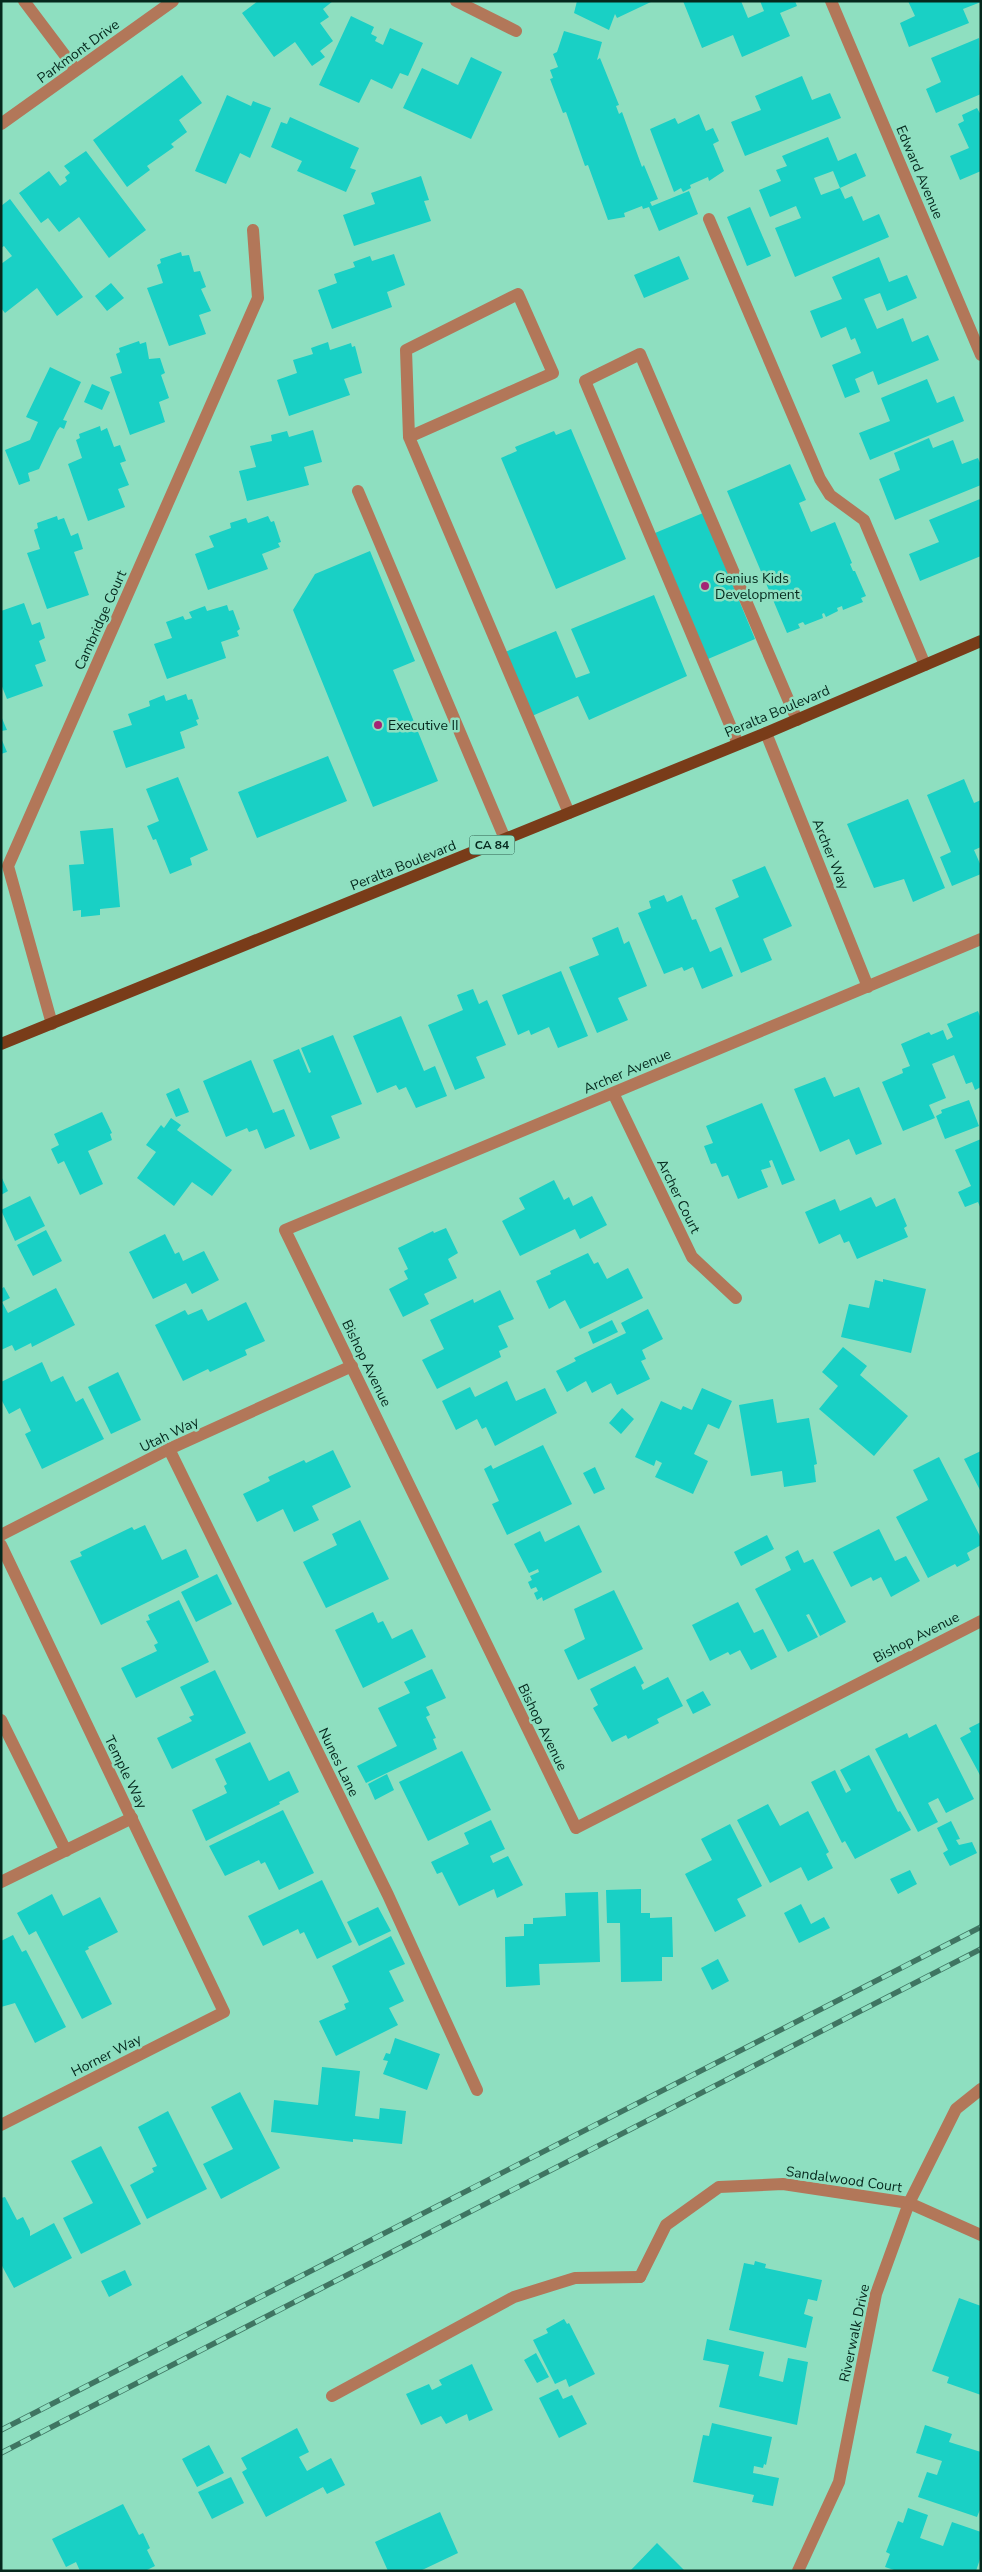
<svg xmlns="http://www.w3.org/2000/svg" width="982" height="2572" viewBox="0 0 982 2572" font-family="'Nunito Sans',sans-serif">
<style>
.building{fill:#19d0c5}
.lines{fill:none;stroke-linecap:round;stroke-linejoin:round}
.lane{stroke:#b27759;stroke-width:12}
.street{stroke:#b27759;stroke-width:12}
.primary{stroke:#793c19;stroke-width:12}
.rail-casing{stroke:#3f7562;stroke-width:5.5}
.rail{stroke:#8edfc0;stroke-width:4;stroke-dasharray:11;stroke-linecap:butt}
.poi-dot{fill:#a42474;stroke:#8edfc0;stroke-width:2}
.labels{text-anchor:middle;stroke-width:5;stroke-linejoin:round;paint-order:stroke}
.shield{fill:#8edfc0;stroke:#2e5f4e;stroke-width:1}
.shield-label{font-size:12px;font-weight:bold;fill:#05281d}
.street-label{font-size:14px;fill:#05281d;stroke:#8edfc0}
.poi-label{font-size:14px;fill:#05281d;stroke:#8edfc0;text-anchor:start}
</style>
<rect width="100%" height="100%" fill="#8edfc0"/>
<path class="building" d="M258,1H333L323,9L329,17L320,23L333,41L320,51L325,57L312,66L295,42L274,57L242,13Z
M577,1H653L617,18L615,14L609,30L574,13Z
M683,1H741L748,18L764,11L760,1H795L797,6L780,13L790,36L742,57L733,35L702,48Z
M908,1H981V2L963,9L969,23L909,47L900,23L915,16Z
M351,16L374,27L371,34L377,37L375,41L383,45L390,28L423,43L408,76L400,73L392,89L371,79L359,103L319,85Z
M564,31L602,42L597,60L600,58L619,105L616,106L619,114L622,112L642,167L644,165L658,199L650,202L652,206L689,191L698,214L659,231L649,207L643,209L642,206L624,213L625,217L608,220L588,165L585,166L566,112L563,113L550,79L553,78L550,70L558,67L553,54L557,52Z
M979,38L981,94L936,113L926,89L941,82L931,58Z
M471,57L502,72L471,139L403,108L422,68L458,85Z
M182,75L202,103L179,120L187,132L171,144L174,147L147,166L150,170L127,187L93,140Z
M802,76L812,100L830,93L841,118L745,156L731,122L761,110L755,96Z
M227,95L251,106L253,101L271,108L250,158L240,153L226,184L195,171Z
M977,108L981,115V171L960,180L950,156L969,148L958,124L964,121L962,115Z
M699,114L706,131L713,128L719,141L713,144L724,171L709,181L708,177L690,185L691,188L683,192L681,188L674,192L650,129L675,118L678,124Z
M290,117L359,148L350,168L356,170L346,192L297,171L302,161L271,147L281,122L287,124Z
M828,137L838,161L856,153L866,176L840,188L833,171L814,178L821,195L840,188L845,199L852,196L863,221L879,214L889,237L795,277L775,228L801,218L796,206L770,217L759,190L781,181L776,170L787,166L782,156Z
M86,151L146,230L109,258L79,217L59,232L48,218L41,223L19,193L49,171L60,186L67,181L65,177L70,173L64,166Z
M421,176L429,200L424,201L431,221L354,246L343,215L375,204L371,193Z
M10,199L83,297L57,316L37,288L5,313L1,308V264L12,256L4,246L1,248V206Z
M750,207L771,256L747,266L727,217Z
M181,252L182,256L189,255L194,272L200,271L206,287L201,289L211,311L199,315L206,334L169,346L147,288L163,283L157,265L161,263L160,259Z
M394,254L405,285L387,292L392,307L332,329L318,290L337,283L334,274L355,267L353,262L370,256L372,261Z
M679,256L689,279L644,298L634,275Z
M879,257L889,282L907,275L917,298L887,311L880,293L864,299L877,329L903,318L912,342L928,335L939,360L878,385L873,371L855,379L860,392L845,398L832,365L861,353L855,338L851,340L846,327L821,338L810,311L842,299L832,277Z
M111,283L124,298L107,311L95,296Z
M139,341L140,344L146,342L149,359L160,358L165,373L161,375L169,398L159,402L165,422L130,435L110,377L122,373L116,354L120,352L119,348Z
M328,342L330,350L351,343L352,347L355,346L362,373L344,379L350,395L289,416L277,380L297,373L293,360L313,354L311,348Z
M50,367L81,382L63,420L67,421L64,429L60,427L57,431L39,469L28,473L30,481L19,485L5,450L30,440L38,422L26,417Z
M927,379L937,403L954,396L964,421L870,460L859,433L890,421L881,398Z
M92,384L110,392L102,410L84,402Z
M100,426L101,431L107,428L114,447L120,445L126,461L120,463L129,485L118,489L125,507L88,521L68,464L82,458L76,440L80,438L79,434Z
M571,429L626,559L556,589L501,458L517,451L515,447L554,431L556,435Z
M313,430L322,462L304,467L309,485L247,501L239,471L256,467L250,446L272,441L271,435L287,431L289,437Z
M929,438L933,448L953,440L962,464L978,458L981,465V485L895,520L879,479L900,470L894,453Z
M790,464L806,500L799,503L811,532L835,522L852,563L850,564L853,571H855L866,596L861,598L863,602L843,610L842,606L837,608L838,611L826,617L824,613L822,614L823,618L805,625L803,622L798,624L800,628L787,633L727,491Z
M980,499L981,556L920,581L909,554L939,542L929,520Z
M703,513L755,639L708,659L655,533Z
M57,516L58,520L64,518L71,536L78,533L83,549L74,552L89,595L47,609L27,553L40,549L34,530L38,528L37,523Z
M268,516L271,522L274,521L281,542L278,543L280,547L262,554L268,569L208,590L195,554L214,547L209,536L231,528L230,523L246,518L248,523Z
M370,551L415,661L393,670L438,781L373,807L293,610L315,574Z
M654,595L687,676L589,720L578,696L532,716L505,652L556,631L576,678L590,673L571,629Z
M24,603L32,625L40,622L45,638L39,641L46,661L35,665L43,686L7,699L1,684V611Z
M227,605L229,611L233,610L240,629L237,631L239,636L221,642L226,658L167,679L154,644L172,638L166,622L183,616L185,620L192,618L189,612L205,606L207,611Z
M186,694L188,700L192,699L199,719L196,720L198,725L180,732L185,748L126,768L113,731L132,725L128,714L150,706L149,701L164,695L166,701Z
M1,716L7,730L1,731Z
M1,738L7,752L1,754Z
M328,756L347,801L257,838L238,792Z
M178,777L208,850L190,858L192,865L170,874L156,839L153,840L147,826L159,821L146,789Z
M964,779L974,803L981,800V847L974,850L981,866V874L952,886L940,857L951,852L927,795Z
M908,799L945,888L913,902L904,879L874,888L847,824Z
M113,828L120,907L100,909V915L81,917V910L73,911L69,865L84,864L80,831Z
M765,866L792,926L763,939L772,960L741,973L715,908L739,897L732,880Z
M664,895L667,902L682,895L692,920L696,919L710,952L721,947L733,976L702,989L693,967L684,971L682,967L664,974L638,913L651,908L649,901Z
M618,927L624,944L629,941L647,986L618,998L628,1020L597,1033L569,967L599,955L592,938Z
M561,971L588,1036L558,1048L549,1027L531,1035L529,1030L518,1035L502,995Z
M473,989L479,1004L487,1000L506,1045L476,1057L485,1078L455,1090L428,1025L463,1010L457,995Z
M978,1011L981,1019V1087L975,1090L972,1082L966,1084L954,1055L932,1064L946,1098L929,1105L935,1118L903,1131L882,1082L903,1073L902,1069L910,1066L901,1044L929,1032L931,1035L943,1030L947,1040L953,1037L947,1024Z
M401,1016L424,1071L435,1066L447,1096L416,1108L406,1087L399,1090L396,1085L377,1093L353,1036Z
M333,1035L362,1104L331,1116L340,1138L310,1150L273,1060L299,1049L309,1073L311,1072L301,1048Z
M251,1060L273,1113L284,1109L295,1136L265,1149L257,1129L249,1132L247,1128L226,1137L203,1081Z
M825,1077L834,1097L859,1087L882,1144L856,1155L849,1139L820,1152L794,1089Z
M179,1088L189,1112L176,1117L166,1094Z
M969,1100L979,1126L945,1139L936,1116L942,1113L941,1110Z
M762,1103L795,1180L782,1185L772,1160L769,1161L771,1167L761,1170L768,1187L738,1199L728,1175L722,1177L716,1163L711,1164L704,1146L713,1143L706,1126Z
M102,1112L112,1133L110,1134L112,1140L88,1151L103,1184L80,1195L64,1161L58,1164L51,1149L59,1145L54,1134Z
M171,1118L181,1125L177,1130L232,1170L212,1196L192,1182L174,1206L137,1178L156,1152L146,1145L161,1125L164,1128Z
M981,1139V1209L978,1202L965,1207L958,1192L971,1186L955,1150Z
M1,1176L8,1191L1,1195Z
M554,1180L564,1200L569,1197L573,1206L592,1196L607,1225L580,1239L575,1229L520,1256L502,1221L525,1209L519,1198Z
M30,1196L45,1226L15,1241L1,1210Z
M871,1197L876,1207L895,1198L907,1226L904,1228L908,1237L857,1259L849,1241L844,1243L840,1234L819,1244L805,1212L835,1199L840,1211Z
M446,1228L458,1253L448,1259L457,1278L424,1294L429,1304L403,1317L389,1289L408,1279L404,1271L408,1269L398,1248L433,1231L434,1233Z
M46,1230L62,1261L33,1276L17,1245Z
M165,1234L175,1254L179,1252L183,1261L204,1251L219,1280L192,1294L186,1283L153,1299L129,1252Z
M588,1253L594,1264L598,1262L607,1279L628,1268L643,1298L580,1329L565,1300L549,1309L536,1281L551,1274L550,1271Z
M883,1279L926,1289L911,1353L841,1337L849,1304L869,1308L875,1280L883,1282Z
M4,1287L10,1298L2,1302L8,1313L56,1288L75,1325L32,1347L31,1343L15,1351L12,1345L1,1350V1289Z
M500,1290L514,1319L498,1326L508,1347L499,1351L501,1357L437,1389L422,1360L444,1349L430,1320L473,1299L474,1303Z
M246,1302L265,1341L245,1350L247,1355L210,1372L208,1369L183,1381L155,1325L185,1310L188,1315L202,1309L208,1321Z
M648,1309L663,1339L642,1350L646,1359L641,1361L650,1379L617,1395L611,1383L592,1393L586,1381L567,1392L556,1371L576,1361L574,1358L626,1333L621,1323Z
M612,1320L618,1332L593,1344L588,1332Z
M843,1347L867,1366L860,1375L908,1416L874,1456L819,1409L838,1386L822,1372Z
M42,1362L51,1382L63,1376L76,1402L83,1398L104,1439L42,1469L25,1434L31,1431L20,1408L9,1414L1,1399V1382Z
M118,1372L141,1420L111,1434L88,1387Z
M507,1381L516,1401L545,1388L557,1413L495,1446L486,1427L482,1429L477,1419L456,1430L442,1401L470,1387L475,1397Z
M702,1388L732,1401L719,1429L708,1424L694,1454L708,1461L693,1494L655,1477L662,1463L656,1460L654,1466L635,1457L661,1401L681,1410L683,1406L692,1410Z
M773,1399L777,1423L809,1418L817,1464L814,1465L816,1482L784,1487L782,1471L751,1476L739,1405Z
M622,1408L634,1419L621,1434L609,1423Z
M543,1445L572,1504L507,1535L492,1504L499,1501L484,1469L491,1465L493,1469Z
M333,1450L351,1487L312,1506L319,1520L294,1532L283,1509L257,1522L243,1494L270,1481L268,1477L304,1460L306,1463Z
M981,1451V1492L964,1459Z
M939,1457L981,1538V1545L967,1553L970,1560L957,1567L955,1564L928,1578L896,1517L928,1500L913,1470Z
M595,1467L605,1489L594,1494L583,1473Z
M360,1520L389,1579L326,1608L303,1562L337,1545L332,1534Z
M145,1525L162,1560L186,1549L199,1577L101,1625L70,1561L82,1556L80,1552L132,1527L134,1530Z
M579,1525L602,1572L543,1601L542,1597L537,1600L534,1593L538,1591L536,1587L531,1589L528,1582L532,1580L530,1576L539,1572L538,1569L529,1573L514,1544L540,1531L545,1542Z
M879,1529L895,1561L906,1556L920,1581L891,1597L881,1577L873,1581L871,1577L851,1587L833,1552Z
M767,1535L774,1549L741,1566L734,1552Z
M798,1550L804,1563L813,1559L846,1622L820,1636L809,1614L806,1615L818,1637L788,1652L755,1589L791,1570L785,1557Z
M217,1574L232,1604L196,1622L181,1592Z
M614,1590L643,1649L578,1680L564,1650L585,1639L574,1609Z
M179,1600L209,1662L136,1698L121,1668L157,1651L154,1645L158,1643L146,1621L150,1620L148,1615Z
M738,1602L754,1633L763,1629L777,1657L751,1670L740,1650L730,1655L728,1652L710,1661L692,1625Z
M373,1612L378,1623L383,1621L392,1639L412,1629L426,1657L363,1688L335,1630Z
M635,1666L644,1683L641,1685L643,1690L668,1677L683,1706L657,1719L659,1723L628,1739L626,1735L612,1742L593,1708L598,1705L590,1689Z
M432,1669L446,1698L426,1707L430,1715L426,1717L436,1738L433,1739L437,1749L366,1783L357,1766L397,1746L378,1708L410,1693L404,1682Z
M215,1670L246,1733L172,1769L157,1738L192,1721L189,1717L194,1715L180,1687Z
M703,1691L711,1705L693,1714L686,1700Z
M981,1722V1777L960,1738L971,1732L969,1728Z
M936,1724L974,1799L946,1813L938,1798L928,1803L938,1822L918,1832L875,1749L907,1733L909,1738Z
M250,1742L269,1781L289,1771L299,1792L279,1802L280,1804L206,1841L192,1810L227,1793L224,1786L227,1784L215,1759Z
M462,1751L491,1810L428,1841L399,1782Z
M869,1755L898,1812L900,1811L911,1830L855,1859L845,1841L842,1843L811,1782L835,1770L846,1793L851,1790L840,1770Z
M387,1774L394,1790L375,1800L368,1784Z
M768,1804L780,1826L808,1811L829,1852L826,1854L833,1868L808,1881L801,1867L770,1883L737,1820Z
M283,1810L314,1873L279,1890L265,1862L261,1864L259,1860L225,1876L209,1846Z
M491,1820L505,1849L490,1856L493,1863L508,1856L523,1885L497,1898L494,1889L459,1906L442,1872L437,1874L431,1862L469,1844L464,1833Z
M951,1821L960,1839L956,1840L959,1845L972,1842L977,1853L950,1866L943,1853L948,1850L937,1828Z
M730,1824L762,1886L737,1899L746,1916L715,1932L685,1874L712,1860L701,1839Z
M910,1870L917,1884L898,1894L890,1879Z
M322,1880L352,1942L317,1959L304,1932L300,1934L298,1929L263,1946L248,1916Z
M641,1889V1913H650V1918L672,1917L673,1957H662V1981L621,1982L620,1923H607L606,1890Z
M598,1892L600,1962L539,1964L540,1985L506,1987L505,1937L524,1936V1924H533V1918L566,1916L565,1893Z
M52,1894L63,1916L100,1897L118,1932L88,1947L89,1949L85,1951L112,2004L82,2019L36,1931L29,1935L17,1913Z
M801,1904L811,1924L824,1917L830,1928L799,1943L784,1913Z
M378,1907L391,1931L359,1946L347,1922Z
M13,1935L22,1952L26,1950L66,2027L35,2043L15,2003L1,2007V1941Z
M391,1936L405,1964L389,1971L404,2001L389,2008L398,2025L336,2056L319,2021L346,2009L344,2004L349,2002L332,1966Z
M718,1959L729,1981L712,1990L701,1968Z
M395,2038L440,2054L427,2090L383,2074L388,2061L383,2060L386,2053L390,2054Z
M322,2067L360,2071L355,2116L379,2119L380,2108L406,2111L402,2144L353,2139V2142L271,2132L274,2100L318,2105Z
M240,2092L280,2168L221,2199L203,2164L233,2149L211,2107Z
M168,2111L207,2189L147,2219L130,2185L154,2172L152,2168L157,2166L138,2127Z
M101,2146L141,2224L81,2254L63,2218L93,2203L71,2161Z
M5,2197L17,2220L23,2217L30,2231V2236L54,2223L72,2258L14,2288L1,2264V2198Z
M755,2261L766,2264L765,2268L822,2280L817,2301L808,2299L804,2314L813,2317L806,2348L729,2330L744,2263L754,2265Z
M125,2270L132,2285L109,2297L101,2281Z
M959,2298L981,2306V2395L947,2383L949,2377L932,2371Z
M564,2319L567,2324L569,2323L595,2374L569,2387L566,2379L555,2384L533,2340L548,2333L546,2329Z
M707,2339L764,2352L759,2376L783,2382L788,2358L808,2362L797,2425L719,2407L729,2365L703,2360Z
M536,2353L549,2377L537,2383L524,2360Z
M472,2364L493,2410L469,2421L467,2414L446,2424L441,2416L421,2425L406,2394L429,2384L432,2390L442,2385L439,2380Z
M558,2389L563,2399L572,2395L587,2424L559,2438L539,2398Z
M712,2423L772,2437L766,2465L764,2464L763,2468L754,2466L753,2473L779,2478L773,2506L752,2502L754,2495L693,2482L703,2435L709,2436Z
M925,2425L952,2434L949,2442L981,2452V2507L977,2517L918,2497L927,2472L937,2475L942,2461L916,2453Z
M297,2428L309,2452L299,2457L307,2471L331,2458L345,2485L327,2494L323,2487L266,2517L242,2472L247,2469L241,2458Z
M209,2445L224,2473L197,2487L182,2459Z
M231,2477L244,2503L212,2519L198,2492Z
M123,2504L139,2535L143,2533L150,2548L147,2550L155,2566L145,2571H80L76,2562L66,2567L52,2539Z
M908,2508L928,2515L920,2538L943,2546L952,2522L981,2532V2556L976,2571H897L885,2567L890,2554L886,2552L898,2521L903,2523Z
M440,2512L458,2553L420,2571H388L375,2542Z
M657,2543L685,2571H630Z"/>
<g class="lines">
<path class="lane" d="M709,219L820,479L830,495L864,520L925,665
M409,437L406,350L518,294L553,373L409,437L569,813
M358,491L505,839
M738,744L585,381L640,354L797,720
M1,1720L66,1851
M1,1882L132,1818
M332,2396L514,2297L575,2278L640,2277"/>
<path class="street" d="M24,1L76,70
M456,1L516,31
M831,1L981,355
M1,124L173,1
M766,733L868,987
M981,939L285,1230L576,1828L981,1621
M52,1024L8,866L258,298L253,230
M613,1093L692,1257L736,1298
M169,1449L388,1895L477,2090
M1,1535L169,1449L352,1366
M1,1545L224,2012L1,2125
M640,2277L666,2225L719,2187L783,2184L909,2203L981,2235
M798,2571L839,2482L876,2294L909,2203L956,2109L981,2089"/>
<path class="primary" d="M1,1044L766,733L981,641"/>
<g class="rail-casing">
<path id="rail" d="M1,2430L981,1927
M1,2453L981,1949"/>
</g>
<use href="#rail" class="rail"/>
</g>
<g class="poi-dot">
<circle cx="705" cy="586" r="5"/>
<circle cx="378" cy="725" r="5"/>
</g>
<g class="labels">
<rect class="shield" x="469.5" y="835.5" width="45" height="19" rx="4"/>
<g class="shield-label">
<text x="492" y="849">CA 84</text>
</g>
<g class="street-label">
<text transform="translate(78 51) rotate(-36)" y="5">Parkmont Drive</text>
<text transform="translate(920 172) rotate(67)" y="5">Edward Avenue</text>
<text transform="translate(100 620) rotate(-66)" y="5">Cambridge Court</text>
<text transform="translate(777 711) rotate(-23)" y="5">Peralta Boulevard</text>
<text transform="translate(831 854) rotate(68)" y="5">Archer Way</text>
<text transform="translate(403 865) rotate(-22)" y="5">Peralta Boulevard</text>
<text transform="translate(627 1071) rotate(-23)" y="5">Archer Avenue</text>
<text transform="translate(679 1196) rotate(64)" y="5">Archer Court</text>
<text transform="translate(367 1363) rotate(64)" y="5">Bishop Avenue</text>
<text transform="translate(169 1434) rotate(-26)" y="5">Utah Way</text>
<text transform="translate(916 1637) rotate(-27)" y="5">Bishop Avenue</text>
<text transform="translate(543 1727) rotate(64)" y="5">Bishop Avenue</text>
<text transform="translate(339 1762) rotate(64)" y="5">Nunes Lane</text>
<text transform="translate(126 1772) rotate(64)" y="5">Temple Way</text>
<text transform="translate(106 2055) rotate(-27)" y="5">Horner Way</text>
<text transform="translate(844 2179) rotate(8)" y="5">Sandalwood Court</text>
<text transform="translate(854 2333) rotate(-78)" y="5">Riverwalk Drive</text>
</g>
<g class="poi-label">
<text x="715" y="583">Genius Kids<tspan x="715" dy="16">Development</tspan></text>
<text x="388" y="730">Executive II</text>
</g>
</g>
<rect width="982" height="2572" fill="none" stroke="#05281d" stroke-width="5"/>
</svg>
